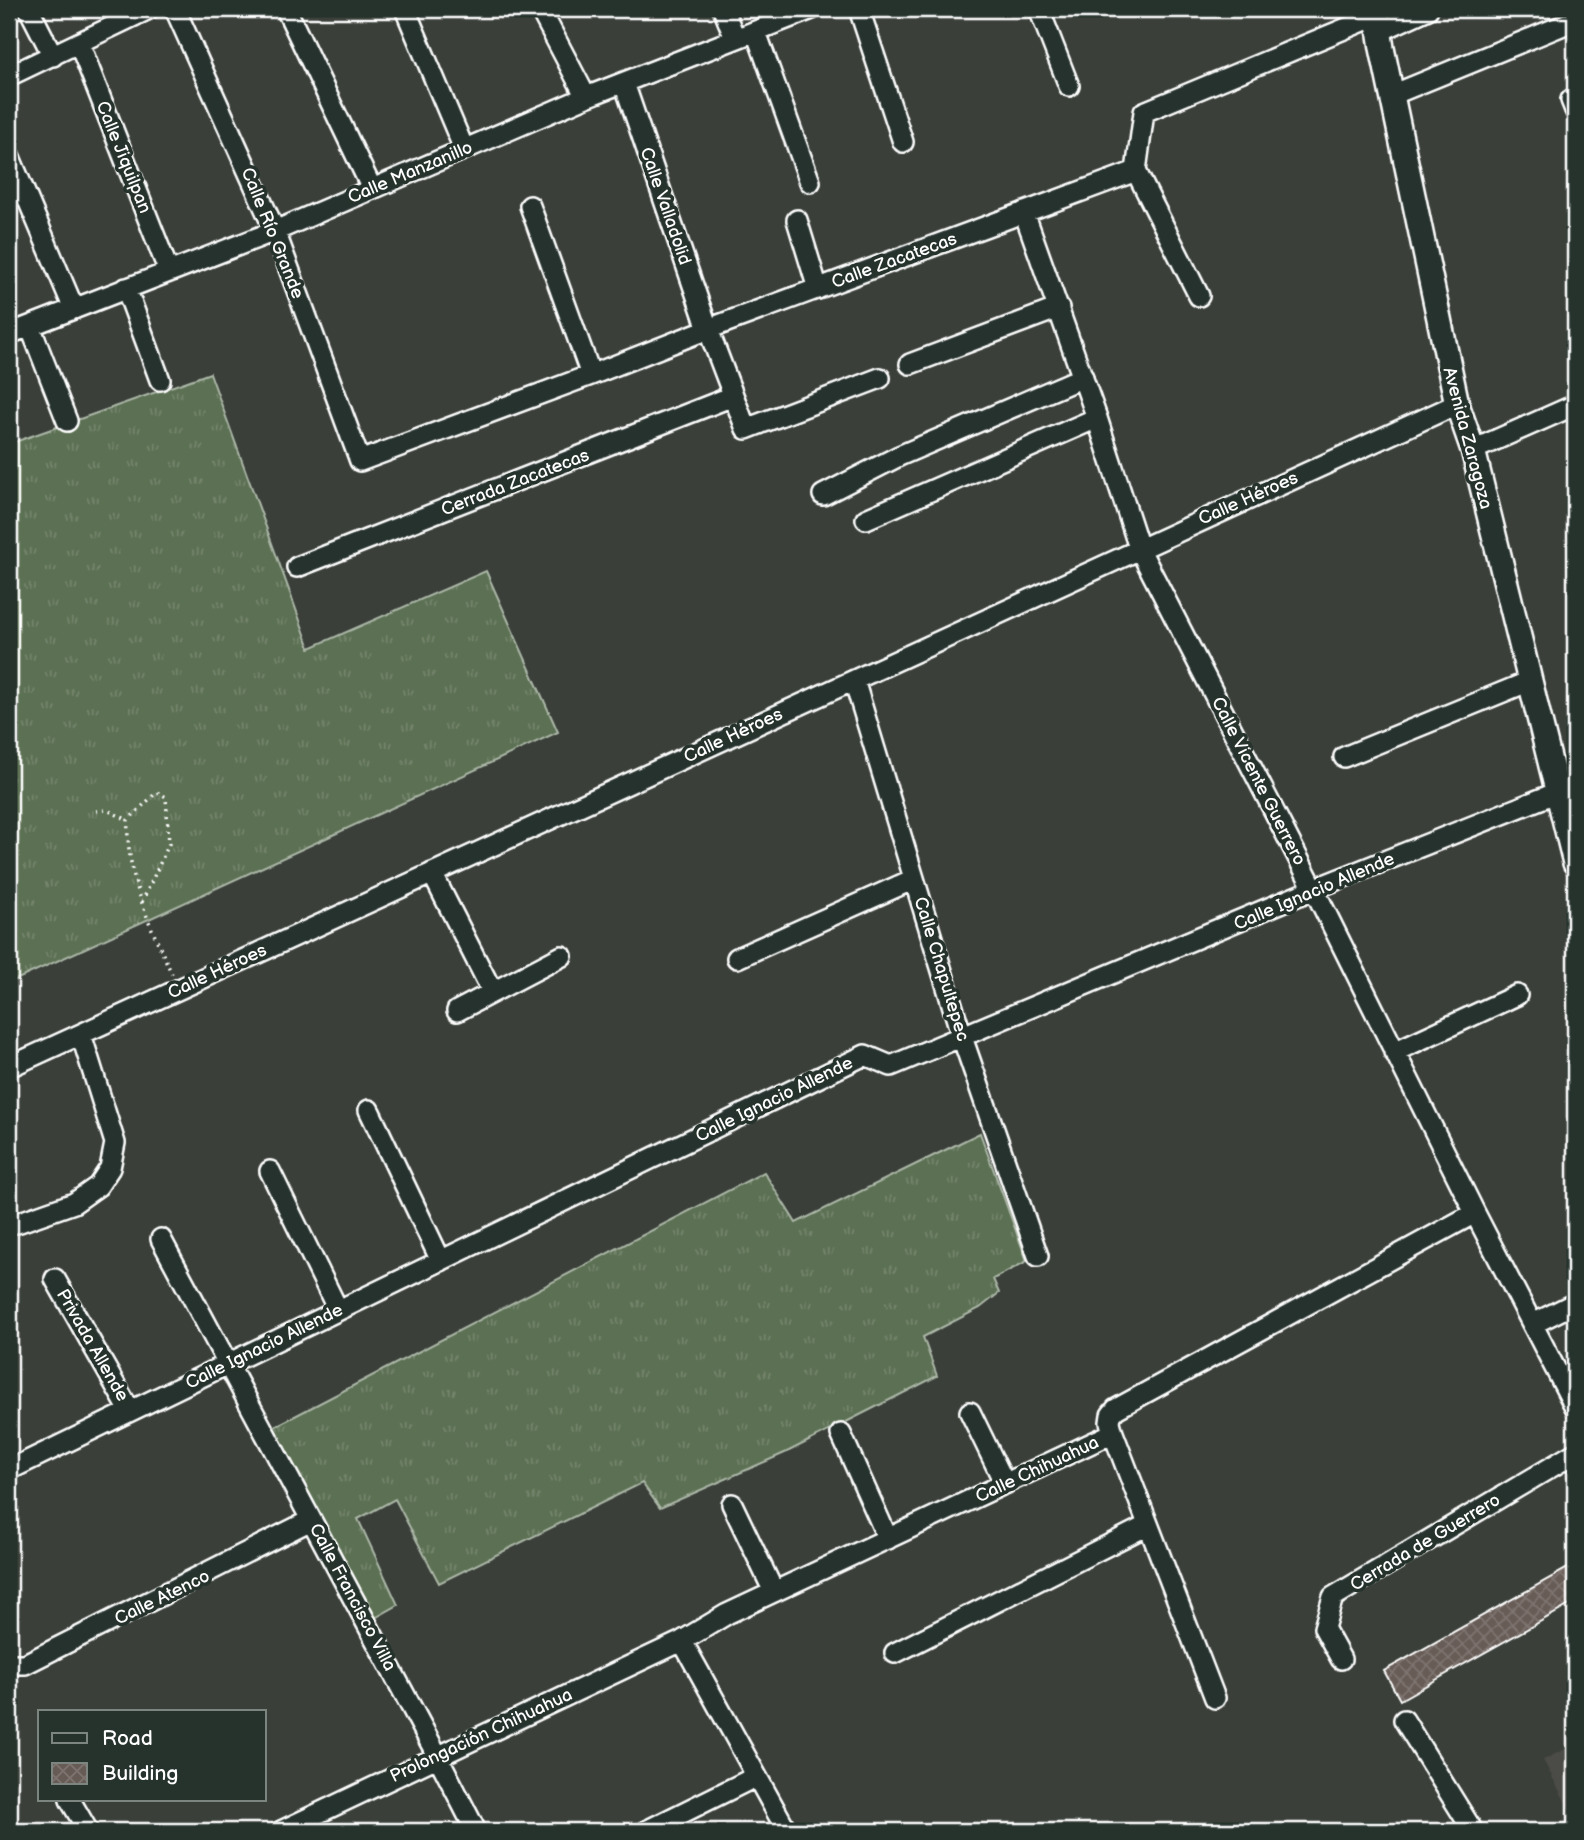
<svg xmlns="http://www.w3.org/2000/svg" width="1584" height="1840" viewBox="0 0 1584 1840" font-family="'Balsamiq Sans',sans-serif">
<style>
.built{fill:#4c4b46}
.grass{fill:url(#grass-tufts);stroke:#adb8a9;stroke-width:2}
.building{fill:url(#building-cross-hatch);stroke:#fff;stroke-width:2}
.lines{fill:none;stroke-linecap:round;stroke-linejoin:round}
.minor-casing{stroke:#fff;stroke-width:24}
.major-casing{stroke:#fff;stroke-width:28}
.path{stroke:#fff;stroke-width:3.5;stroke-dasharray:2 5;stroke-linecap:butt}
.minor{stroke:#26332d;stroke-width:19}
.major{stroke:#26332d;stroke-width:23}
.labels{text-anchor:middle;stroke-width:7;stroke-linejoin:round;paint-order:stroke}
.street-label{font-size:18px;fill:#fff;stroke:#26332d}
</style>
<defs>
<pattern id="grass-tufts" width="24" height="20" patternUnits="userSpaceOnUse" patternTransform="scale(1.75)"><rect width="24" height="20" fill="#5b7053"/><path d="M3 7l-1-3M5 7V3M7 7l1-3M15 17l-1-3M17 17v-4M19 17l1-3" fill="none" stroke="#74856d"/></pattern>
<pattern id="building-cross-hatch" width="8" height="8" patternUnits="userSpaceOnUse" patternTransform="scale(1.75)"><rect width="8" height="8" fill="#675b56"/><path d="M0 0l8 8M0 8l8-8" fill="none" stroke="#7e746f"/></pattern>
</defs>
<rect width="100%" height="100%" fill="#3a3f39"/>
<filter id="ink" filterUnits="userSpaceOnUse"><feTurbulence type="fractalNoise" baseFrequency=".0143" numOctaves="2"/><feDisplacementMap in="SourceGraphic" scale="14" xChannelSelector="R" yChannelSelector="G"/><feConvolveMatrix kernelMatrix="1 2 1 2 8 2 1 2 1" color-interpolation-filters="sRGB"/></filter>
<g filter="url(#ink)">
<path class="built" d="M1575,1744V1820L1543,1760Z"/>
<path class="grass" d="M210,373L310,648L486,571L558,732L9,983V444Z
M980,1133L1027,1261L993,1279L999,1293L980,1308L923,1337L937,1376L787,1452L660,1508L642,1483L439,1583L395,1499L358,1519L398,1605L375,1618L268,1430L764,1172L796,1223Z"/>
<path class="building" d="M1575,1564V1602L1400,1700L1384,1671Z"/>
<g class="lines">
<g class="minor-casing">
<path id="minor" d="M29,9L53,56
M175,9L275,231L360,461L591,375L708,329L1136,171L1144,112L1378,15
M286,9L372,189
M405,9L464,149
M540,9L586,97
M723,9L735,38
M859,9L903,142
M1039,9L1069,86
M1380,31L1428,9
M756,32L810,182
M79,43L169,272
M9,76L149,9
M624,83L708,329L746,429L880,378
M1392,95L1566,24
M1571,100L1575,110
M9,155L74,309
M1136,171L1199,296
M530,206L591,375
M1024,212L1097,418L1139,548L1314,889L1475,1213L1575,1407
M797,220L818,289
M126,288L160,380
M30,326L67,421
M9,334L275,231L586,97L812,9
M910,364L1059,308
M1473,450L1575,405
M823,495L899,456L1083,377
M866,519L1097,418
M297,567L733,396
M854,680L962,1037L1038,1256
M1344,757L1530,681
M432,873L492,991
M737,958L914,879
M457,1011L562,956
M1394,1052L1517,995
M9,1067L1457,404
M369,1110L441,1261
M270,1171L338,1310
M9,1221L17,1223L74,1203L98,1186L110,1168L115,1143L81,1034
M161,1239L437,1755L476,1831
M55,1279L130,1411
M1533,1324L1575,1303
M970,1412L1005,1484
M841,1434L888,1539
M9,1470L865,1055L891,1066L1314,889L1558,792
M732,1504L774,1592
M682,1641L787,1831
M895,1653L1148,1525
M1341,1659L1324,1628L1333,1597L1575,1453
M9,1664H25L311,1520
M1215,1698L1113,1433L1110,1422L1111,1415L1116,1409L1475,1213
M1404,1720L1473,1831
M70,1800L88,1831
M281,1831L682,1641L727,1614L1113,1433
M646,1831L755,1777"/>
</g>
<g class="major-casing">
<path id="major" d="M1376,9L1382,48L1457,404L1473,450L1575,863"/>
</g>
<path class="path" d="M96,811L107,810L128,820
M142,902L169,844L166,797L157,792L128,820C125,873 150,926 172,974"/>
<use href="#minor" class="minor"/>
<use href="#major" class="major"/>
</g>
</g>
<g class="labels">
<g class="street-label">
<text transform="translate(124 157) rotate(68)" y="6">Calle Jiquilpan</text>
<text transform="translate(410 172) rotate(-23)" y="6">Calle Manzanillo</text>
<text transform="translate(666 206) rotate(71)" y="6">Calle Valladolid</text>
<text transform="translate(273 233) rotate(68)" y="6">Calle Río Grande</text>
<text transform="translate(894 260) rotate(-20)" y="6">Calle Zacatecas</text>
<text transform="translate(1468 438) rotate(75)" y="6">Avenida Zaragoza</text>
<text transform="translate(515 482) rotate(-21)" y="6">Cerrada Zacatecas</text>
<text transform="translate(1248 498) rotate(-24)" y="6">Calle Héroes</text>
<text transform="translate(733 735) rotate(-25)" y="6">Calle Héroes</text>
<text transform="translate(1259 781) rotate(63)" y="6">Calle Vicente Guerrero</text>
<text transform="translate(1314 891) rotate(-23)" y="6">Calle Ignacio Allende</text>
<text transform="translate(942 969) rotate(73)" y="6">Calle Chapultepec</text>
<text transform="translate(217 971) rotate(-25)" y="6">Calle Héroes</text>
<text transform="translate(774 1099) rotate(-26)" y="6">Calle Ignacio Allende</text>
<text transform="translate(93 1345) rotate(60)" y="6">Privada Allende</text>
<text transform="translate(264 1346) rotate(-26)" y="6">Calle Ignacio Allende</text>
<text transform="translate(1037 1469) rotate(-25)" y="6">Calle Chihuahua</text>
<text transform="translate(1425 1542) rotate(-31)" y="6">Cerrada de Guerrero</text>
<text transform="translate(162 1597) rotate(-26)" y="6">Calle Atenco</text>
<text transform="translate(353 1597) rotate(62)" y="6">Calle Francisco Villa</text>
<text transform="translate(481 1735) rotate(-25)" y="6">Prolongación Chihuahua</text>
</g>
</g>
<rect width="1584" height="1840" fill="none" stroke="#26332d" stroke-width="35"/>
<rect x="18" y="18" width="1549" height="1805" fill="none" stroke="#fff" stroke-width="2.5" filter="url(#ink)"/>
<rect x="38" y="1710" width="228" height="91" fill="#26332d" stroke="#7d8581" stroke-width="2"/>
<rect x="52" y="1733" width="35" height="10" fill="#26332d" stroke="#7d8581" stroke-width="2"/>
<text x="102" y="1745" font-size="21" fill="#ffffff">Road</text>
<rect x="52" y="1763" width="35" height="21" fill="url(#building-cross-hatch)" stroke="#7d8581" stroke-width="2"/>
<text x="102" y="1780" font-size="21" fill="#ffffff">Building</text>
</svg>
